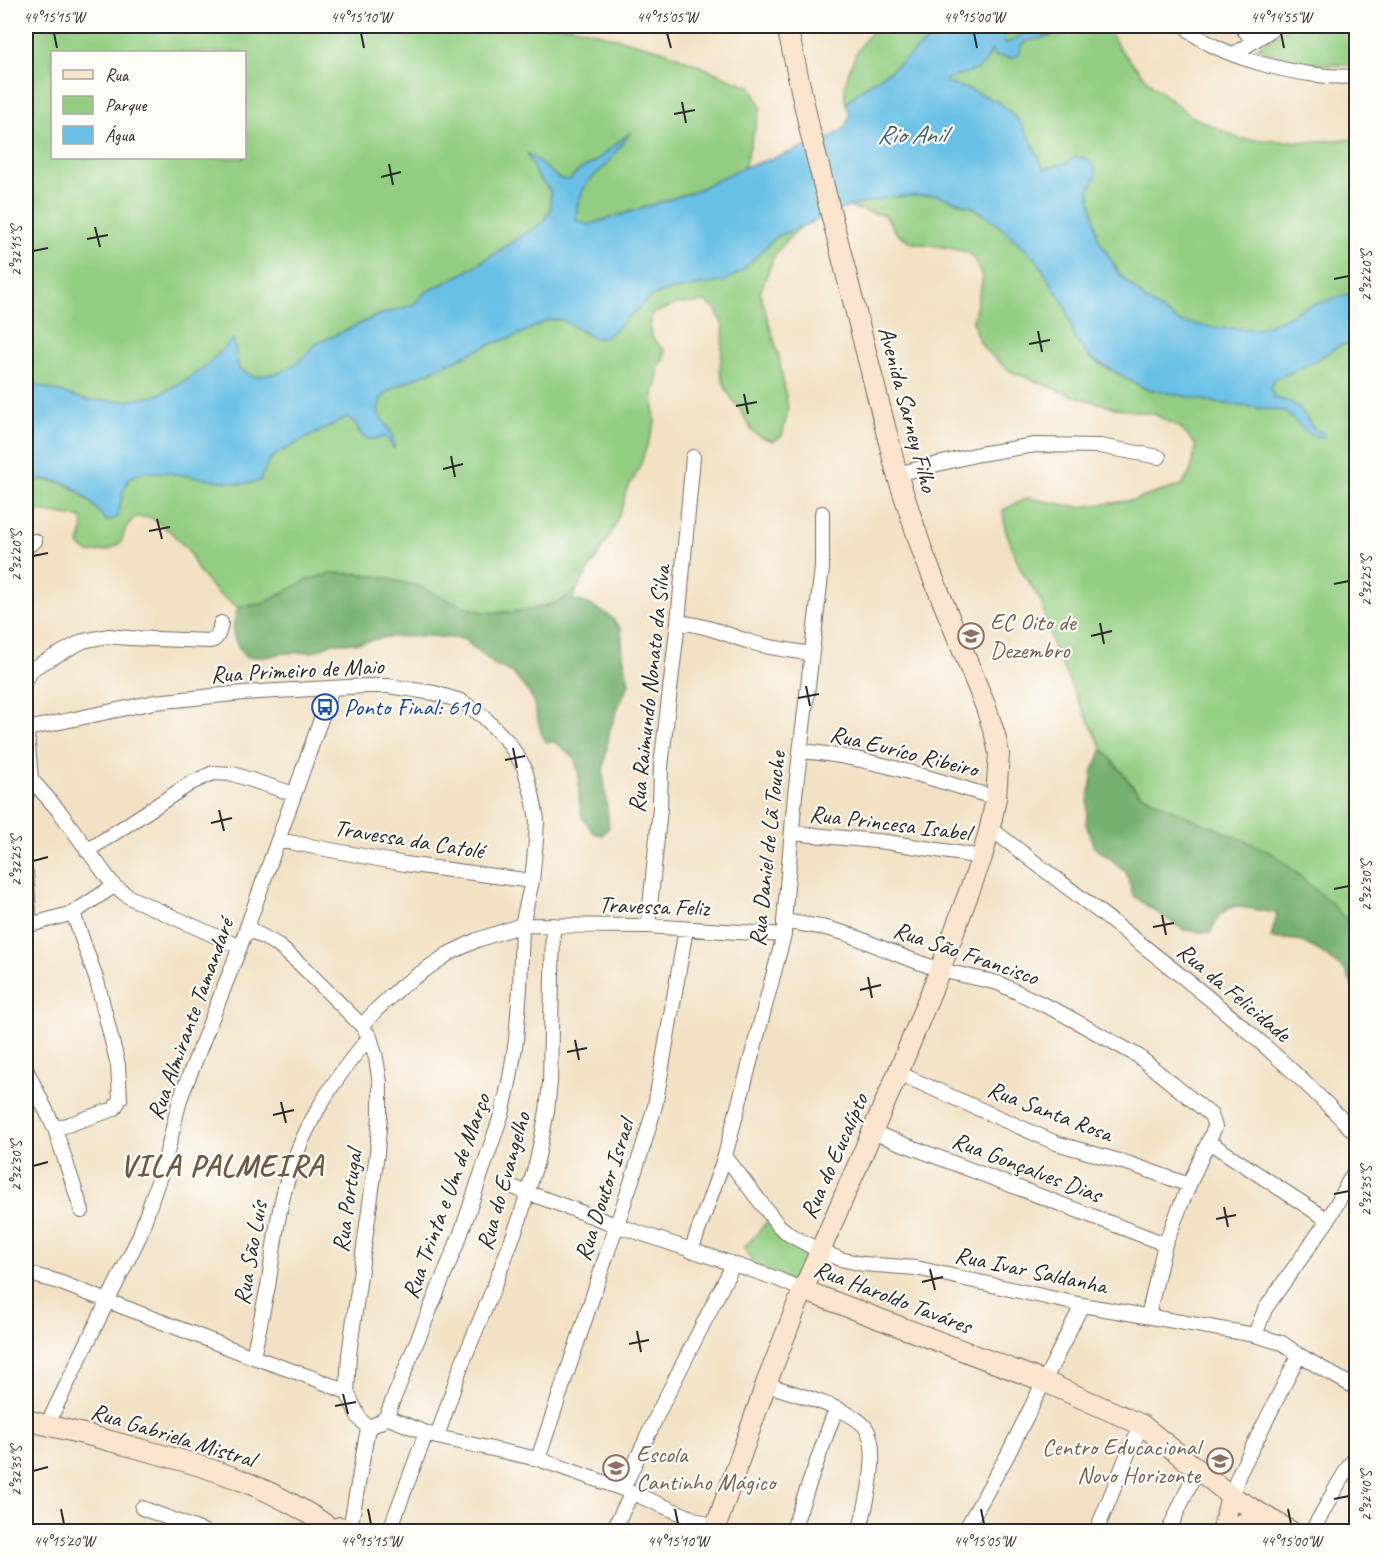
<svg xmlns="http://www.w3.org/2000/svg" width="1382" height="1557" viewBox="0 0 1382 1557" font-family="Caveat,sans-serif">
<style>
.green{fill:#93cd81;stroke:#5f7c56;stroke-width:1.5;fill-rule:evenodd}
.forest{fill:#76b06f;stroke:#506e4d;stroke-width:1.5}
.water{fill:#69c0e6;stroke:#4a7688;stroke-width:1.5}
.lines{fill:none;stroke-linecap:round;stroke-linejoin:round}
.street-casing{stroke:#716b61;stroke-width:16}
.secondary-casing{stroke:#716b61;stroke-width:22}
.street{stroke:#fff;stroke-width:14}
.secondary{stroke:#fce5cf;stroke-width:20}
.ticks{fill:none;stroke:#2b2b2b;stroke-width:2}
.labels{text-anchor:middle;stroke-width:4.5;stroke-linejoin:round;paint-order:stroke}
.street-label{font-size:24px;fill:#2b2b2b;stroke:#fdfcf7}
.education-label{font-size:24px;fill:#785e54;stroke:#fdfcf7;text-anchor:start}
.transit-label{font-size:24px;fill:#164399;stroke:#fdfcf7;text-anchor:start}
.water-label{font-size:26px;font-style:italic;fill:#415f6c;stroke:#fdfcf7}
.district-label{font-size:30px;font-weight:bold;letter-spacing:1.5px;fill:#6f5942;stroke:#fdfcf7}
.neatline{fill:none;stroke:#2b2b2b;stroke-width:2}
.ticks-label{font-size:15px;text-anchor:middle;fill:#2b2b2b}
</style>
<rect width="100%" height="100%" fill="#fdfcf7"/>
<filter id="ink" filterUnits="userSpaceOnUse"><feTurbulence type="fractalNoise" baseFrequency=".0167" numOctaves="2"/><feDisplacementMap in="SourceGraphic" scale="12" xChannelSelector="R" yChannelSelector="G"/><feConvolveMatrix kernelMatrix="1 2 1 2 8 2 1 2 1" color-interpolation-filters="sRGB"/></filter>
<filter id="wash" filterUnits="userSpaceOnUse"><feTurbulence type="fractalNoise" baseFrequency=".008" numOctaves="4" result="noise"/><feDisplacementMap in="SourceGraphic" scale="24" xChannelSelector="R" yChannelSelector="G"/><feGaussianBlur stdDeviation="1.35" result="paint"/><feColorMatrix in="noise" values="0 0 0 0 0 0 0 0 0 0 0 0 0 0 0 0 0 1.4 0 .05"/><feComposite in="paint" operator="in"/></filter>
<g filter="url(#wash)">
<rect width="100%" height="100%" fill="#f3e1c5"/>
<path class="green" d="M26,26H571L665,51L728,78L750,86L761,107L744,167L693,192L587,225L576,220L578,202L586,184L606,165L628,134L593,163L581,169L569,180L560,179L528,154L537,176L550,190L552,210L541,224L464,273L426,292L413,305L379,315L316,344L296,364L279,373L255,377L239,369L233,340L209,363L186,380L156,396L128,401L87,400L42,387L26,379ZM52,52H244V158H52Z
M879,26H947L891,70L860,90L846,104C840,80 859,40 879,26Z
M1003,26H1107L1119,48L1152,85L1191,116L1240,139L1305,142L1356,139V292L1306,307L1282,319L1258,329L1218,328L1179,322L1147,301L1120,274L1098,238L1089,190L1096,176L1076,156L1067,163L1044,169L1030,138L1018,120L999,102L946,83V80C958,74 980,71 988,58C990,56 990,52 991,49L995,56L1013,58L1021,45L1027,41L1050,36L1028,33L1012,42L1005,43C1003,37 1001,32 1003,26Z
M1290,26H1356V65H1324L1290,59L1256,48Z
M937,195L975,208L996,223L1037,260L1066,307L1075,339L1089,358L1144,388L1218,403L1284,411L1294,419L1313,428C1301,409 1296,404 1275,398L1270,389L1274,380L1313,362L1340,345L1356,343V930L1329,901L1225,832L1178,813L1138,792L1103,749L1076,696L1052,644L1041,601L1021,570L1005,529L1003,510L1027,498L1080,507L1134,500L1182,485L1191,470L1196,446L1181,428L1154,414L1115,408L1071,395L1010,371L984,349L976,334L973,321L983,278L975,261L968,252L938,246L913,243L896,233L886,216L848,207L889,197Z
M802,226L785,242L774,256L760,293L779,357L788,410L782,436L774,441L761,437L752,431L741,411L727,392L720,372L724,327L715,309L705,302L677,304L652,314C648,333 650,338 665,351L663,361L658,369L657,387L653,392L655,423L639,469L625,493L624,502L612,532L577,589L560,601L536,608L511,612H485L461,605L414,586L382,577L358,573L285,593L262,605L238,607L217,593L199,572L188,550L171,532L150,517H135L126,527L121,542L109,550L89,553L79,545L83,530L82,518L34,510L26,512V478L64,483L82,495L98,510L117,518L123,492L129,478L145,472H163L196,477L268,462L278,453L347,417C355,420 357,424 359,432L372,440L380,437H386L394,448C394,431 387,426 378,414C378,398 384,394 397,386L491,344L513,337L549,320H563L594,338H605L651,297L760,252L776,237Z
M768,1221L809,1259L798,1284L755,1267L744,1248Z"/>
<path class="forest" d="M332,573C360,573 386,577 413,585C436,592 462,609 486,612C503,615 547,609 562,600C567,597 572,593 577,589L573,600L587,603L610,616L621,629L623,655L629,684L620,703L610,729L603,771L609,827L602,835L594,833L582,817L579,797V773L574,757L555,742H547L542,736L532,697L513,673L494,664L463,639L430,636L387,637L359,643H333L313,652L283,653L265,657H245C230,637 231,630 238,607L262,604L307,580Z
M1103,749L1138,793L1178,813L1225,832L1274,854L1329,901L1356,930V995L1346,971L1318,950L1298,940L1271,938L1277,913L1234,906L1220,914L1210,933L1184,930L1150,908L1133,895L1126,872L1111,859L1094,847L1086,824L1088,802L1093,770Z"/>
<path class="water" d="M947,26H1003C1001,32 1003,37 1005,43C1014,42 1019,35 1028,34C1036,32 1046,35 1053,36L1027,41L1021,45L1020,53L1013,58L995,56L991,50C983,76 967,70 946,80V83L968,89L999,102L1018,120L1030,138L1044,169L1067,163L1076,156L1087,159L1095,168L1096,176L1089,190L1098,238L1119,274L1147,301L1179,322L1218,328L1258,329L1282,319L1306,307L1356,292V343L1340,345L1313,362L1274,380L1270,389L1275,398L1293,403L1306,417L1313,428L1322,432L1324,439L1307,433L1284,411L1218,403L1144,388L1089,357L1075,339L1066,307L1037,260L996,223L975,208L937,195L889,197L848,207L776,237L743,270L726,281L668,291L651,297L605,338H594L563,320H549L513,337L491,344L397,386C384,393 379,398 378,413C387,427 394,431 394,449L386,437C380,437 376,440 371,439C357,439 361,422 347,417L278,453L268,462L260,481L241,484L163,472H145L129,478L123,492L117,518L106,521C97,508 79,488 64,483C55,479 36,479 26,478V379L42,387L87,400L128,401L156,396L186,380L209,363L233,339L239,369L255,377L279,373L296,364L316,344L379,315L413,305L426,292L464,273L541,224L551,210L550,190L537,176L527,153L560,179L569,180L581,169L593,163L631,132L606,165L586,184L578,202L576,220L588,225L693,192L744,167L768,160L830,138L845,128L850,115L846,104L860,90L891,70Z"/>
</g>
<g filter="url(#ink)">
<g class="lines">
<g class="street-casing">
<path id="street" d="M1185,26C1215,58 1313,81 1356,76
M1241,26L1253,41
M1234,54L1277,26
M897,474L979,454L1035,445L1100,446L1159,457
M26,547L35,541
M678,622C706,625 725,634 750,642C769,648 791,650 810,654
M26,678L35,667L83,641L108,636L129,638L210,641C219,640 219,630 221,623
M26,722L31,779L26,795
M27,729L155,702L243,693L365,686H388L434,693L461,701L484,717L508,742L524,767L533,798L537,819L536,840L532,881L522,925L520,988L516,1040L510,1078L503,1110L460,1236L386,1417L380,1422L368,1428
M800,751C867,756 932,779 996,798
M31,779L59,811L114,886L131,898L240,947
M990,828C1115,925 1248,1019 1356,1134
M792,833L886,842L982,857
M278,840L405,864L532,881
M87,851L191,783L213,773L233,774L294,794
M26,872L30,925
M784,921L826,928L848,934L904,957L940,970L998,983L1061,1013L1138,1056L1211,1115L1215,1127L1189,1185L1165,1244L1148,1316
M26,926L73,913L114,886
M648,926L660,808L661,766L678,622L693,457
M247,928L276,944L301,965L362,1026L370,1037L376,1058L380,1083V1115L377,1153L349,1355L347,1392L359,1418L368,1428
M362,1026L377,1009L402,986L448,954L477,940L522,925L648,926L784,935
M26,1069L55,1129L82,1211
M898,1073L1056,1143L1130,1164L1189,1185
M55,1129L114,1109L120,1099L118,1065L97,981L73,913
M872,1132L1165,1244
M1209,1142L1328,1220
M725,1156L778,1225L790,1235L820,1251L840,1259L863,1264L916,1268L1082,1305L1255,1335L1282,1343L1299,1355L1356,1388
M515,1188L616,1225L775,1278L803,1290
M691,1251L725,1156L784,935V921L795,795L822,568V513
M26,1273L56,1281L253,1357L313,1378L347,1392
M1255,1335L1265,1309L1328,1220L1356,1168
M253,1357C258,1334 263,1310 268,1286C274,1250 277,1213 288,1178C303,1127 335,1076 370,1037
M766,1384C790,1393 852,1408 866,1428C881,1450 866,1507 859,1532
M386,1417L437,1437L538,1459L623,1489L725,1532
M47,1425L139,1237L165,1161L180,1099L240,947L332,688
M437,1437L461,1366L492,1292L520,1218L537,1161L547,1111L550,1082L553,925
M538,1459L643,1147L655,1106L686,929
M623,1489L661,1407L733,1265
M1231,1496L1239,1474L1299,1355
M142,1508L205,1532
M350,1529L368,1428
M389,1532L426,1433
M612,1532L632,1493
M792,1532L836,1408
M964,1532L1007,1456L1082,1305
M1096,1532L1129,1451L1142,1425
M1168,1532L1197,1469
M1311,1532C1327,1507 1338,1480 1356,1456"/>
</g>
<g class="secondary-casing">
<path id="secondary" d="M803,1290L1043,1381L1142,1425L1231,1496L1292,1532
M26,1420C69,1430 112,1441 155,1453C219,1470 278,1490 332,1529
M329,1532L340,1527L358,1532
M714,1532L766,1384L803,1290L898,1073L940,970L982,857L990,828L996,798L999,754L995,735L985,705L923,553L897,474L810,131L787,26
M1222,1532L1231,1496
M1230,1532C1244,1520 1256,1518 1273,1521"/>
</g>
<use href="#street" class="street"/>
<use href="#secondary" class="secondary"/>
</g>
</g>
<path class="ticks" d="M54,33L57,48M361,33L364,48M667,33L671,48M974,33L977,48M1281,33L1284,48M682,102L686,123M674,114L695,110M389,164L393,185M381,177L401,172M95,227L100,247M87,239L108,235M33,251L48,248M1334,279L1349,276M1038,331L1042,352M1029,344L1050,340M744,394L748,414M736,406L757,402M451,456L455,477M443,469L463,464M157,519L162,539M149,531L170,527M33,556L48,553M1334,584L1349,581M1100,623L1104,644M1091,636L1112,631M806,686L810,706M798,698L819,694M513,748L517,768M505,760L525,756M219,810L224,831M211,823L232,818M33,861L48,857M1334,889L1349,886M1162,915L1166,935M1153,927L1174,923M868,977L872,998M860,990L881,985M575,1040L579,1060M567,1052L587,1048M281,1102L286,1123M273,1115L294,1110M33,1166L48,1162M1334,1194L1349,1191M1224,1207L1228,1227M1216,1219L1236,1215M930,1269L935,1290M922,1282L943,1277M637,1331L641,1352M629,1344L649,1340M343,1394L348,1414M335,1406L356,1402M33,1471L48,1467M1334,1499L1349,1496M61,1509L64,1524M368,1509L371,1524M675,1509L678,1524M981,1509L984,1524M1288,1509L1291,1524"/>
<defs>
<g id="school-ring" transform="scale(1.35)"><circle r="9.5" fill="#fdfcf7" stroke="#8d6e63" stroke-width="1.5"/><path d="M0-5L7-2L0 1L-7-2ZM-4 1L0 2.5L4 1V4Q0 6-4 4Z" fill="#8d6e63"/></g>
<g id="bus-ring" transform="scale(1.35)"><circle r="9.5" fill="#fdfcf7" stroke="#1a4fb4" stroke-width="1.5"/><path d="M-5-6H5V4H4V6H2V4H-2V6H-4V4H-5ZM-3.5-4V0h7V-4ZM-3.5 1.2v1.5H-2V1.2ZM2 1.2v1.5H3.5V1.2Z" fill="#1a4fb4"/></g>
</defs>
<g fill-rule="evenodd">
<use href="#school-ring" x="971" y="636"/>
<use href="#bus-ring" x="325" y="707"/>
<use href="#school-ring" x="1220" y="1461"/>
<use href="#school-ring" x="616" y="1468"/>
</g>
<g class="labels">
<g class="street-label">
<text transform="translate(908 409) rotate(75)" y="8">Avenida Sarney Filho</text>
<text transform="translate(297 670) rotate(-3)" y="8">Rua Primeiro de Maio</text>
<text transform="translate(649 689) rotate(-84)" y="8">Rua Raimundo Nonato da Silva</text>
<text transform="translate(904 751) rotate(14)" y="8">Rua Euríco Ribeiro</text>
<text transform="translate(890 823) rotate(7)" y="8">Rua Princesa Isabel</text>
<text transform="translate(409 839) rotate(9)" y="8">Travessa da Catolé</text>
<text transform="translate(767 849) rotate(-84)" y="8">Rua Daniel de Lã Touche</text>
<text transform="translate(654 906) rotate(2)" y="8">Travessa Feliz</text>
<text transform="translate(966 953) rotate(19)" y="8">Rua São Francisco</text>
<text transform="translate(1234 992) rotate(40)" y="8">Rua da Felicidade</text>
<text transform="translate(190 1019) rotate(-70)" y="8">Rua Almirante Tamandaré</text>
<text transform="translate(1050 1111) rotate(21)" y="8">Rua Santa Rosa</text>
<text transform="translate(834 1156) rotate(-66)" y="8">Rua do Eucalípto</text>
<text transform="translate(1027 1167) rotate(21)" y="8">Rua Gonçalves Dias</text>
<text transform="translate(503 1181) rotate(-74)" y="8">Rua do Evangelho</text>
<text transform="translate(604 1190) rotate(-72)" y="8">Rua Doutor Israel</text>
<text transform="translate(446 1196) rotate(-70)" y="8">Rua Trinta e Um de Março</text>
<text transform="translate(347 1201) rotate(-82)" y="8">Rua Portugal</text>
<text transform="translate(250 1253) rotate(-80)" y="8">Rua São Luís</text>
<text transform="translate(1031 1270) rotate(12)" y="8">Rua Ivar Saldanha</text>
<text transform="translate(893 1297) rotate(21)" y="8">Rua Haroldo Taváres</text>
<text transform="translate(173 1435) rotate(17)" y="8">Rua Gabriela Mistral</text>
</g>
<g class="education-label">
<text x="990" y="630">EC Oito de<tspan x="990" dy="28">Dezembro</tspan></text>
<text x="1200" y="1455" text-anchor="end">Centro Educacional<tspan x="1200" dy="28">Novo Horizonte</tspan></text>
<text x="636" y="1462">Escola<tspan x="636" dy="28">Cantinho Mágico</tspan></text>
</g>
<g class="transit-label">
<text x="344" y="715">Ponto Final: 610</text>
</g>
<g class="water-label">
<text x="911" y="143">Rio Anil</text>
</g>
<g class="district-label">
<text x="222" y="1176">VILA PALMEIRA</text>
</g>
</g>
<rect width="1382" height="1557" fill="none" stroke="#fdfcf7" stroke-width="66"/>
<rect x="51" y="51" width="195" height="108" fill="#fdfcf7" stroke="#a9a8a5" stroke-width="1.5"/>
<rect x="63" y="70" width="30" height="9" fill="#fce5cf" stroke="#a9a8a5" stroke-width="1.5"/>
<text x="105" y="81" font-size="18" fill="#2b2b2b">Rua</text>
<rect x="63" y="96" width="30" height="18" fill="#93cd81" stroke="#a9a8a5" stroke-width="1.5"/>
<text x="105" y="111" font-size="18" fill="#2b2b2b">Parque</text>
<rect x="63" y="126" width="30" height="18" fill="#69c0e6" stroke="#a9a8a5" stroke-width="1.5"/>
<text x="105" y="141" font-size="18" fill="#2b2b2b">Água</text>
<rect x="33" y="33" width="1316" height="1491" class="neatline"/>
<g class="ticks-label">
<text x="54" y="22">44°15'15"W</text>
<text x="361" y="22">44°15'10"W</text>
<text x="667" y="22">44°15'05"W</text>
<text x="974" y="22">44°15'00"W</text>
<text x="1281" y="22">44°14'55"W</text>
<text transform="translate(16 251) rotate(-90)" y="5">2°32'15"S</text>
<text transform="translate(1366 276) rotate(-90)" y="5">2°32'20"S</text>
<text transform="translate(16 556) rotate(-90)" y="5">2°32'20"S</text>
<text transform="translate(1366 581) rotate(-90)" y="5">2°32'25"S</text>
<text transform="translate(16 861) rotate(-90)" y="5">2°32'25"S</text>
<text transform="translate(1366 886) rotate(-90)" y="5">2°32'30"S</text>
<text transform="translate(16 1166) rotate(-90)" y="5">2°32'30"S</text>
<text transform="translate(1366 1191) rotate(-90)" y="5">2°32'35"S</text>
<text transform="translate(16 1471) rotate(-90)" y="5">2°32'35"S</text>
<text transform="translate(1366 1496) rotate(-90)" y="5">2°32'40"S</text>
<text x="64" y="1546">44°15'20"W</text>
<text x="371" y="1546">44°15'15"W</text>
<text x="678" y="1546">44°15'10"W</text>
<text x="984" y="1546">44°15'05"W</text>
<text x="1291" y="1546">44°15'00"W</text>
</g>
</svg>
